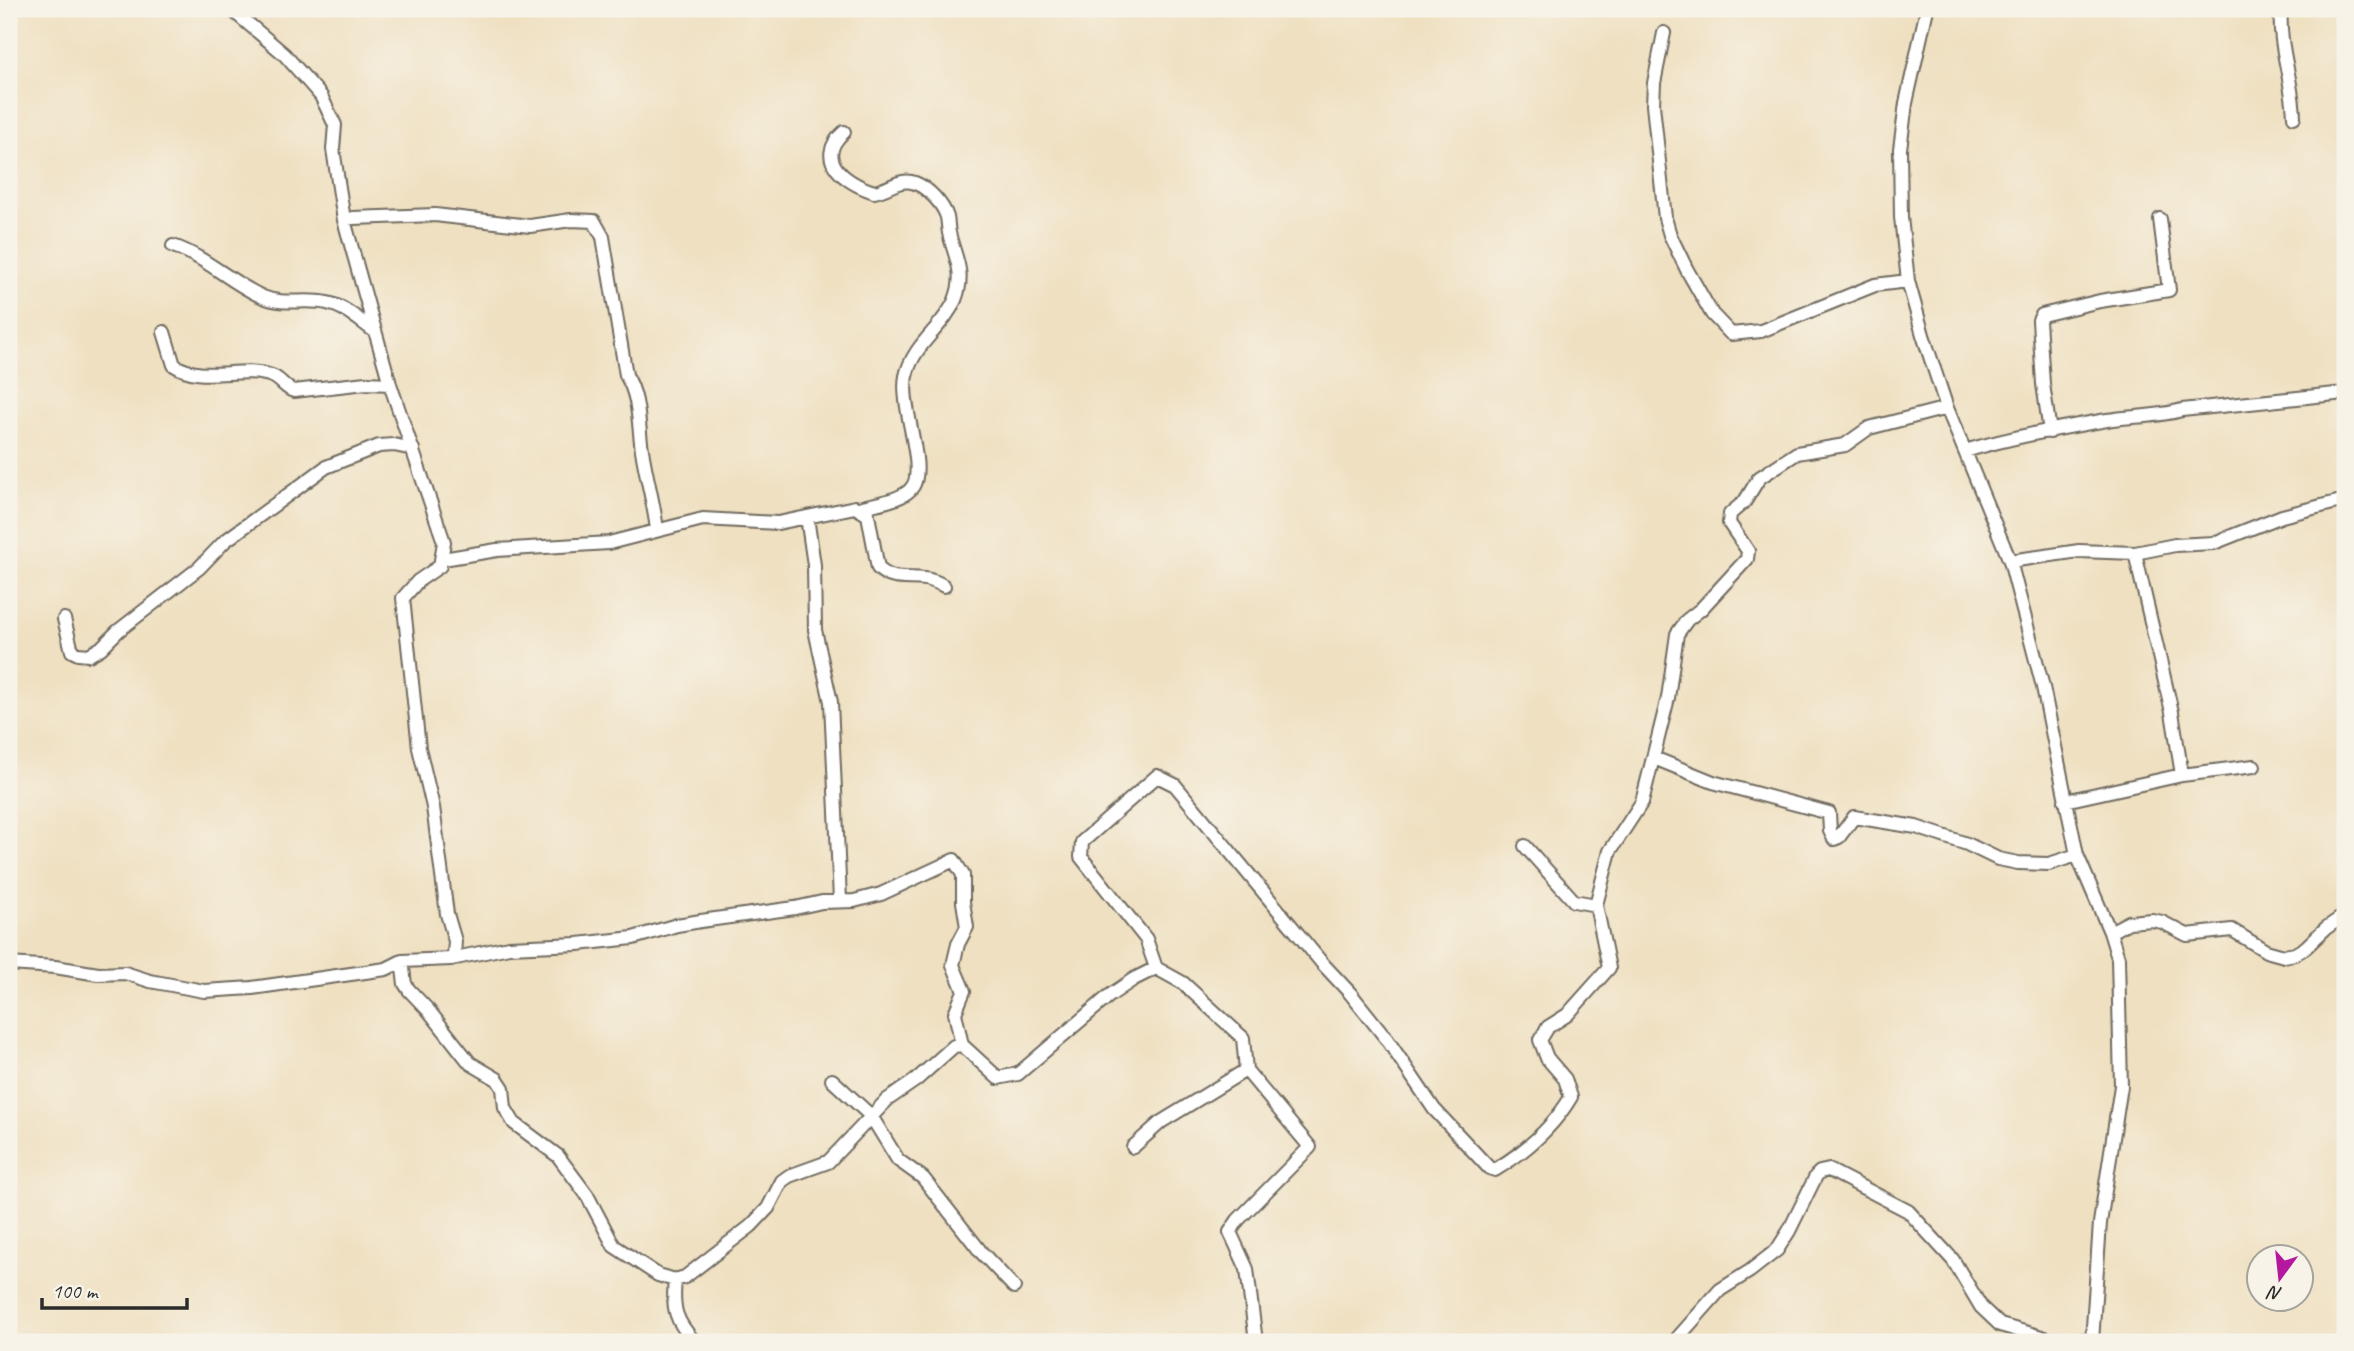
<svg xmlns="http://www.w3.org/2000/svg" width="2354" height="1351" viewBox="0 0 2354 1351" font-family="Caveat,sans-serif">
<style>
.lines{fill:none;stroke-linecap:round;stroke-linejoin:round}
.minor-casing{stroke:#706a60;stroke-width:16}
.minor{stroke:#fff;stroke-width:12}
</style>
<rect width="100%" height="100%" fill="#f7f3e8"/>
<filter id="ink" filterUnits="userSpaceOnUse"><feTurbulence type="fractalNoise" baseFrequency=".0143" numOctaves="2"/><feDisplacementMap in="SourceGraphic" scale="14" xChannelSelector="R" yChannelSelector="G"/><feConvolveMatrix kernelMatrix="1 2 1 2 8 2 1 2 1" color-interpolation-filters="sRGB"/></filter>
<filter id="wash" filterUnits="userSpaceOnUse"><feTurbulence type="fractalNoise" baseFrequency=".00686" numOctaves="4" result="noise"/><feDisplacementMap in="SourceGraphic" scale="28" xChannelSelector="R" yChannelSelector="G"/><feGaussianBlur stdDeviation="1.57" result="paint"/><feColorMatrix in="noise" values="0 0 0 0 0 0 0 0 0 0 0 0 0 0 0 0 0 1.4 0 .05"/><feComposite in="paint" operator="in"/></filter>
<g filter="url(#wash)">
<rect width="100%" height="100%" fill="#efe0c1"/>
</g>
<g filter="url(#ink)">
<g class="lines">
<g class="minor-casing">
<path id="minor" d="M231,9L284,54L321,96L335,125L333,149L344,220L390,384L444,542L440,566L418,581L403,598L419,748L433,807L447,914L455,941L454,955L451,959
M1927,9L1906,103L1900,149L1901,217L1908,281L1923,335L1947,408L2010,561L2043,687L2077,855L2110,932L2118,958L2121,1086L2100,1223L2092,1342
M2281,9C2278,46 2293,81 2294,117
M1664,33L1654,83L1653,105L1665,218L1670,235L1687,270L1712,314L1731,334L1761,331L1875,285L1908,281
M844,132C812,160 847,183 874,192C889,190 900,177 915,183C928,188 943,204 947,217C948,222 948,228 949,233C955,258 966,273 955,300C943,328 913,344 906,376C900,406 926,465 913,486C904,501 875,503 859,508
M344,220L353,218L435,215L530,226L571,220L594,221L603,237L626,375C640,398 638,424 642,450C646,477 654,503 657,530
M173,246C206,257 231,283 263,297C284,306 305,298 327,303C344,306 359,320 373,330
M164,332L174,365C203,384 240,365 272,376C281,379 285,389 294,391L366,383L390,384
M2050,432L2043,384L2039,320L2042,315L2100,301L2169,290L2160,219
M1965,451C2011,437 2060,428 2107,420C2132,416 2157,417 2182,410L2345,393
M807,517L814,565L815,630L831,702L840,900
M2135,553L2175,545L2214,543L2282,516L2345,500
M443,559L497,550L609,543L703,519L778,523L855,507L868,515L878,568C897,587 918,570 944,586
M2010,561L2079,551L2135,553L2172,712L2182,775
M64,619L72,651L78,654L89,655L101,648L118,631L199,568L225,541L326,467L379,446L394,445L413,449
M1654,758L1713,782L1829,813L1830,831L1834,839L1839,837L1854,817L1916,827L1967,844L1998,859L2018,863L2049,864L2077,855
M2065,801L2182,775L2254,766
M1525,846L1574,901L1596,905
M2110,932L2129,922L2152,920L2162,922L2187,935L2232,930L2266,951L2284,956L2295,954L2305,948L2326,928L2345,915
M402,961L405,984L409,990L429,1011L470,1063L497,1079L503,1088L505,1108L514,1123L558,1156L587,1195L614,1246L658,1275L675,1280L685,1277L751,1226L768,1208L782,1181L789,1176L828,1162L887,1100L916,1080L954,1046L962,1045L998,1078L1018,1074L1109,996L1134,979L1156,968L1183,983L1243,1038L1246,1070L1310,1147L1238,1220L1230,1232L1247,1269L1256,1342
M9,964L55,967L98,974L125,973L150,981L204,991L252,988L386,969L402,961L451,959L509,947L578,944L633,938L677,925L701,921L795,908L822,902L854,901L881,894L954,860L963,875V902L967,927L958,944L953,965L964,991L955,1013L962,1045
M1156,968L1146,939L1081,857L1082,842L1157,776L1175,785L1322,963L1350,993L1386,1038L1434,1109L1489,1168L1495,1170C1526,1151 1552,1129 1571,1097L1565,1079L1547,1058L1540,1040L1548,1027L1567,1015L1609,968L1596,905L1610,851L1642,802L1668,698L1677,634L1687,620L1701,609L1747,559L1748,551L1729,523L1730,514L1745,501L1759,478L1797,453L1845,445L1869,428L1947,408
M832,1080L871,1116L898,1160L923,1178L981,1252L1014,1287
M1133,1147L1161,1122L1246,1070
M675,1280C672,1308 675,1321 695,1342
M1674,1342L1720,1290L1750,1271L1777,1250L1789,1231L1816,1176L1820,1172L1829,1170L1908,1211L1953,1260L1981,1307L2000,1325L2052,1340H2093"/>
</g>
<use href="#minor" class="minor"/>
</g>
</g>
<rect width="2354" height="1351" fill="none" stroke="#f7f3e8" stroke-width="35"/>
<g transform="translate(2280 1278) rotate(195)"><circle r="33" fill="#f7f3e8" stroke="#a5a39c" stroke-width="2"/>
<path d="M0-5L12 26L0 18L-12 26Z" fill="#b5179e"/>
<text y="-10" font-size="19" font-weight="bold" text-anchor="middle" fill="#2b2b2b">N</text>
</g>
<path d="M42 1298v10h145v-10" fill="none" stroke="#2b2b2b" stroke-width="3.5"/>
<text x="52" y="1298" font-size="21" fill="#2b2b2b" stroke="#f7f3e8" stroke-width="5" paint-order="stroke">100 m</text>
</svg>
